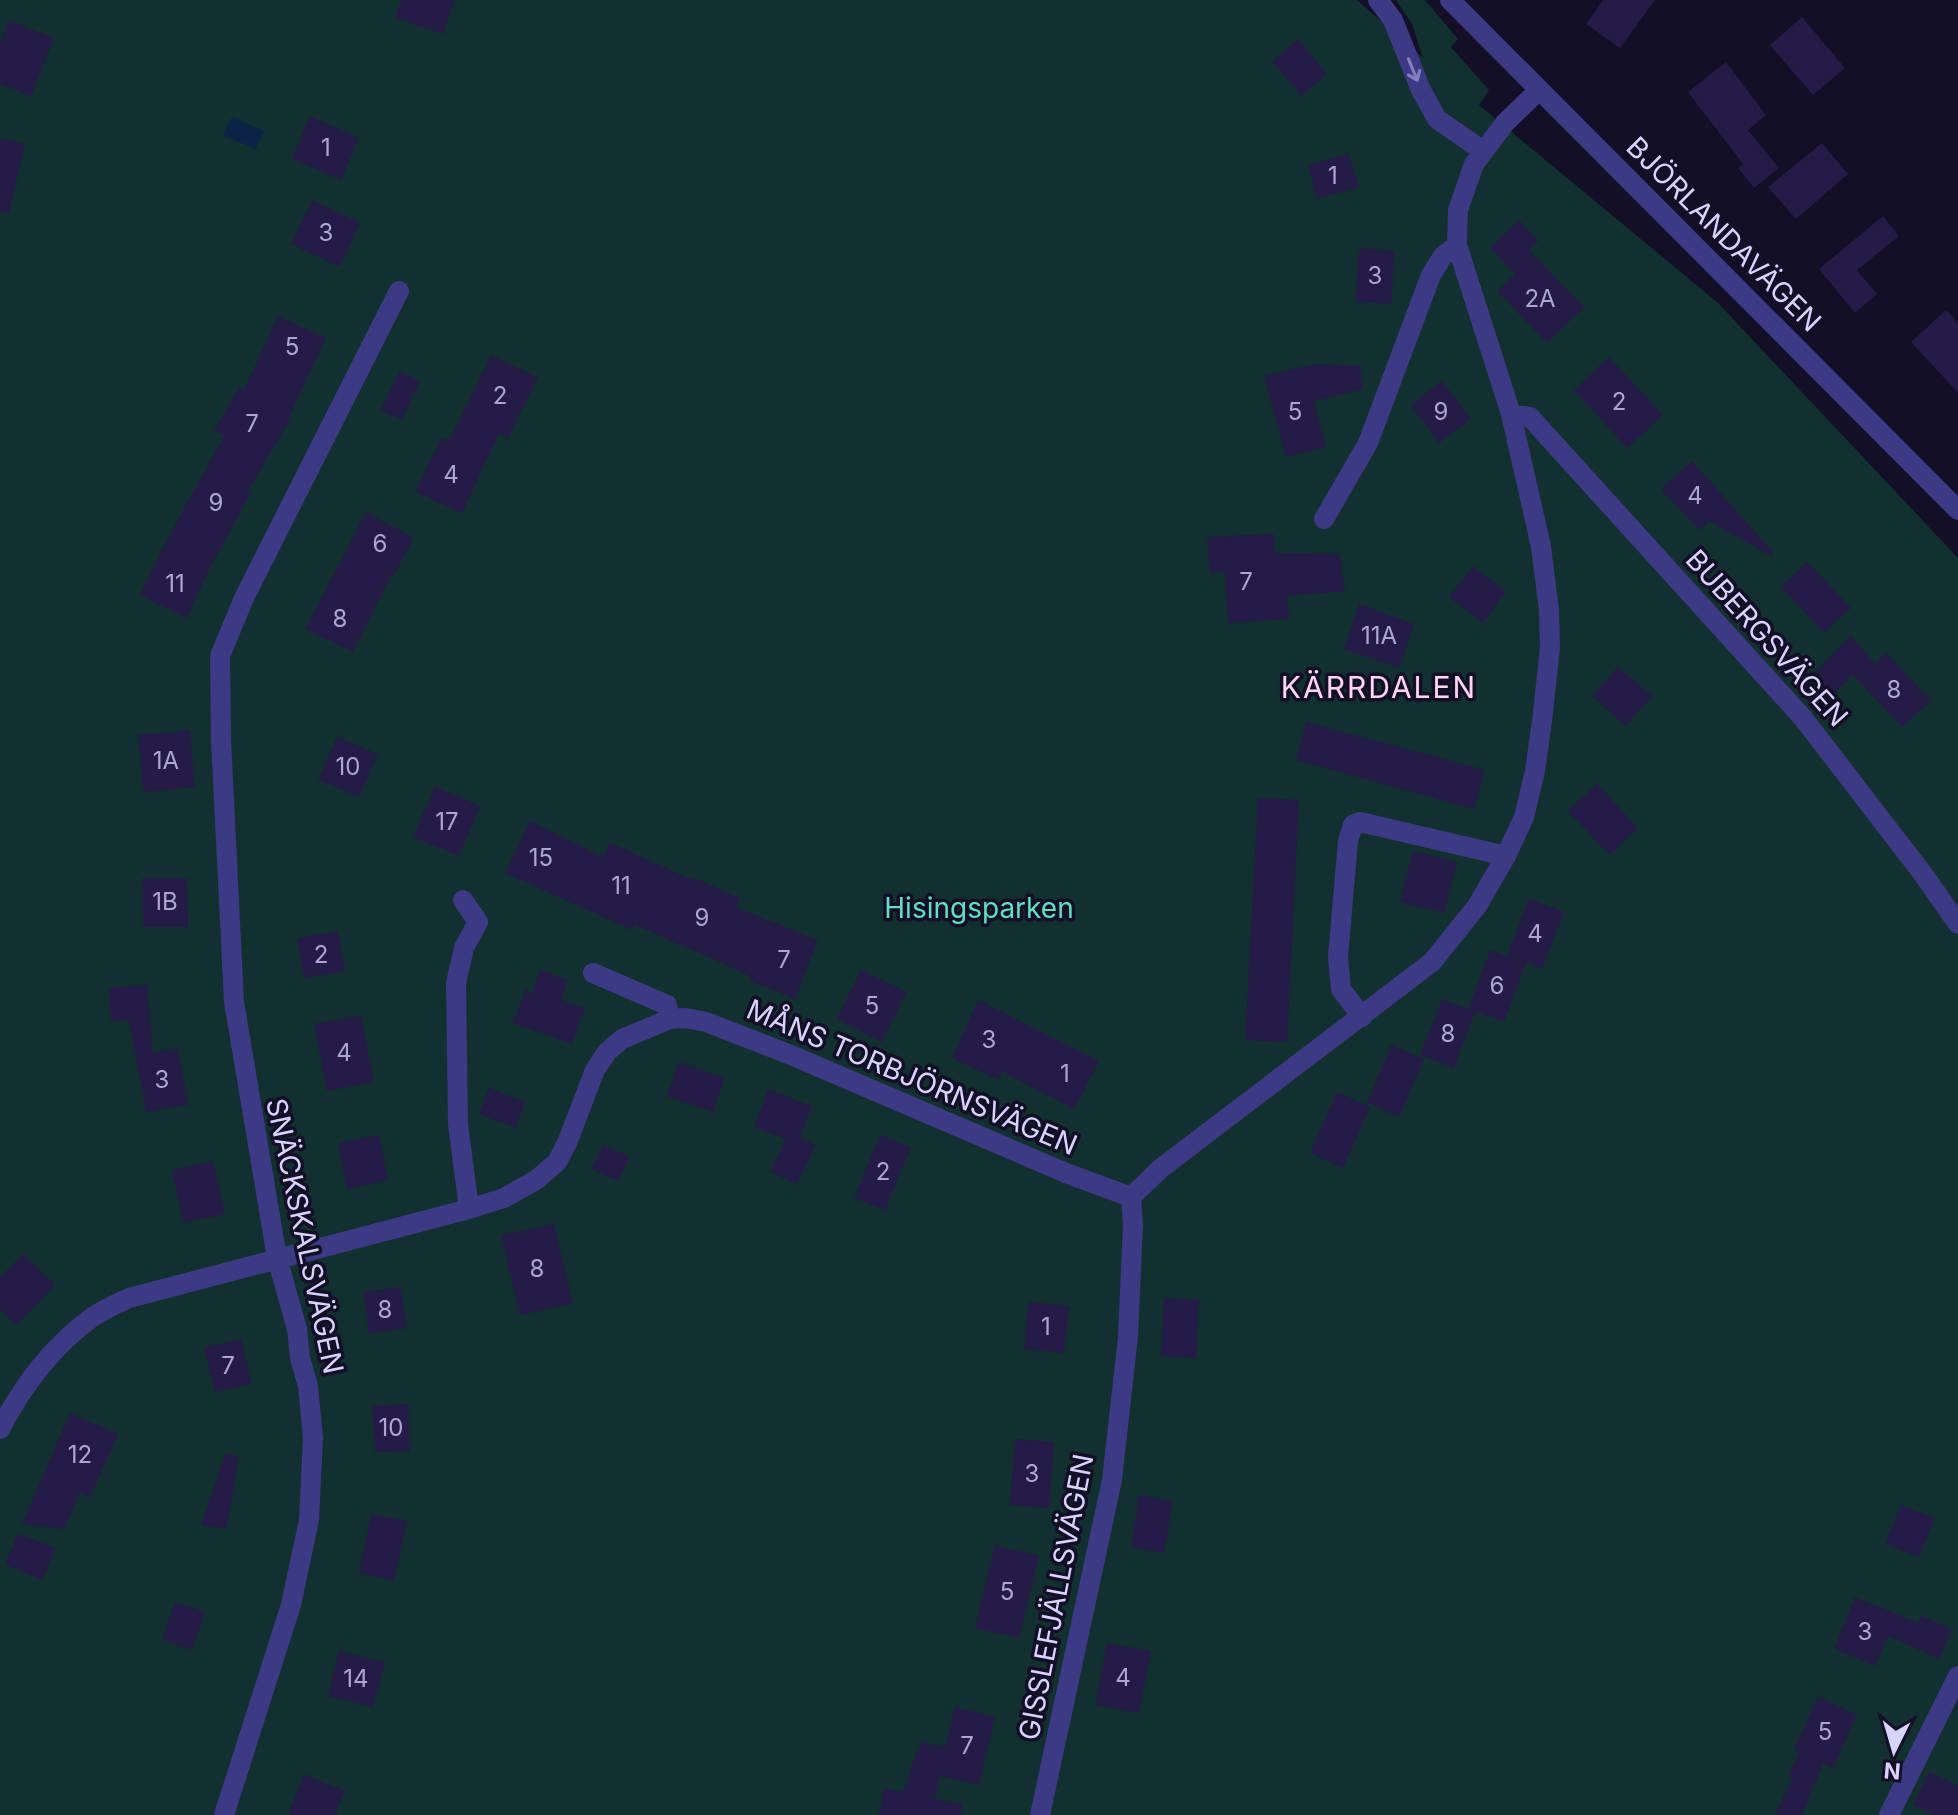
<svg xmlns="http://www.w3.org/2000/svg" width="1958" height="1815" viewBox="0 0 1958 1815" font-family="Inter,sans-serif">
<style>
.green{fill:#12302f}
.water{fill:#0c2248}
.building{fill:#241b47}
.lines{fill:none;stroke-linecap:round;stroke-linejoin:round}
.minor{stroke:#3d3a85;stroke-width:20}
.oneway{stroke:#837fbc}
.labels{text-anchor:middle;stroke-width:7;stroke-linejoin:round;paint-order:stroke}
.number-label{font-size:24px;fill:#aca6d1}
.street-label{font-size:28px;fill:#d9d4ff;stroke:#130f26}
.park-label{font-size:28px;fill:#5fe0c0;stroke:#130f26}
.neighbourhood-label{font-size:30px;letter-spacing:2px;fill:#ffd6f0;stroke:#130f26}
</style>
<rect width="100%" height="100%" fill="#130f26"/>
<path class="green" d="M0,0H1357L1423,58L1412,24L1396,0H1425L1458,39L1451,47L1489,90L1479,105L1718,303L1958,558V1815H0Z"/>
<path class="water" d="M232,117L264,131L256,149L223,135Z"/>
<path class="building" d="M401,0H455L443,34L395,18Z
M1603,0H1655L1620,48L1586,24Z
M1802,17L1845,68L1813,95L1770,45Z
M9,20L54,38L31,96L0,84V43Z
M1298,39L1327,74L1301,96L1272,61Z
M1726,62L1766,115L1748,130L1779,168L1754,188L1738,168L1743,164L1688,92Z
M310,116L359,138L341,180L292,159Z
M0,138L25,144L9,213L0,212Z
M1822,143L1848,174L1796,219L1768,187Z
M1349,154L1359,187L1317,199L1308,165Z
M312,200L360,223L340,267L291,244Z
M1883,216L1899,236L1857,270L1877,294L1855,313L1819,269Z
M1519,220L1538,241L1529,250L1584,307L1547,343L1497,291L1515,274L1490,248Z
M1359,248L1395,251L1391,304L1355,302Z
M1946,310L1958,323V393L1911,342Z
M278,316L326,338L289,417L291,418L248,491L251,493L208,571L187,618L140,595L164,545L224,436L214,430L239,388L244,390Z
M491,355L538,377L508,438L499,433L462,513L415,492L441,438L449,441Z
M1609,357L1663,415L1627,448L1574,390Z
M1314,364L1360,366L1363,389L1314,401L1326,447L1286,457L1264,376Z
M399,371L420,381L402,420L381,410Z
M1442,381L1471,419L1439,443L1411,405Z
M1692,461L1774,553L1771,556L1709,521L1699,530L1661,489Z
M366,512L414,538L393,576L391,575L353,652L305,629Z
M1274,534L1275,553L1340,554L1345,591L1287,596L1289,619L1228,623L1225,572L1210,573L1207,537Z
M1807,562L1851,608L1824,633L1781,587Z
M1473,566L1506,592L1483,623L1449,597Z
M1359,604L1414,624L1399,668L1344,649Z
M1851,635L1875,664L1887,653L1931,701L1902,727L1853,675L1832,695L1812,675Z
M1618,667L1652,696L1626,726L1592,696Z
M1306,722L1485,770L1474,809L1296,760Z
M190,730L195,787L143,792L138,735Z
M337,737L378,754L359,797L318,780Z
M1597,784L1638,828L1610,855L1568,811Z
M435,786L480,806L459,856L413,837Z
M1258,798L1299,800L1287,1042L1245,1040Z
M530,821L603,857L610,842L691,880L692,877L740,898L736,907L818,940L795,999L749,980L751,976L635,925L632,930L505,873Z
M1413,851L1457,862L1444,913L1400,902Z
M142,878H187L188,927H143Z
M1529,898L1564,912L1542,969L1507,955Z
M338,931L345,971L304,978L297,938Z
M1490,950L1526,963L1504,1022L1468,1009Z
M540,970L568,980L561,1000L585,1008L572,1044L513,1023L526,988L531,995Z
M861,970L907,992L882,1042L837,1019Z
M147,985L153,1052L178,1048L188,1105L146,1112L129,1020L111,1021L109,988Z
M1442,999L1475,1012L1454,1068L1420,1055Z
M978,1000L1099,1061L1074,1109L1002,1072L999,1080L952,1058Z
M361,1015L374,1082L327,1091L314,1024Z
M1391,1045L1424,1059L1399,1117L1367,1103Z
M679,1062L725,1078L713,1112L667,1096Z
M489,1088L525,1102L516,1128L479,1114Z
M768,1089L812,1106L800,1137L816,1145L797,1184L770,1172L786,1139L754,1127Z
M1337,1092L1370,1107L1343,1168L1310,1153Z
M379,1135L388,1180L347,1189L338,1143Z
M880,1135L911,1147L885,1210L854,1198Z
M603,1145L630,1157L618,1181L591,1169Z
M213,1161L225,1214L183,1223L172,1170Z
M554,1224L573,1303L520,1315L501,1235Z
M23,1254L55,1285L16,1325L0,1309V1277Z
M401,1287L407,1328L369,1334L363,1292Z
M1164,1298L1199,1300L1196,1358L1161,1356Z
M1029,1302L1069,1306L1064,1353L1024,1349Z
M241,1339L252,1384L215,1392L204,1348Z
M408,1404L410,1451L375,1452L372,1406Z
M70,1413L118,1434L90,1497L80,1493L64,1529L22,1524Z
M1015,1439L1054,1442L1049,1508L1010,1505Z
M226,1453L239,1457L226,1529L201,1525Z
M1139,1495L1173,1501L1164,1553L1131,1547Z
M1901,1505L1935,1518L1919,1557L1885,1544Z
M371,1514L407,1521L394,1581L359,1573Z
M18,1534L56,1548L42,1580L5,1564Z
M995,1545L1039,1556L1019,1638L975,1628Z
M1855,1597L1918,1623L1921,1616L1952,1629L1939,1659L1888,1636L1876,1666L1834,1649Z
M175,1602L205,1612L192,1650L162,1639Z
M1107,1643L1151,1651L1139,1713L1095,1705Z
M339,1651L385,1662L373,1707L328,1696Z
M1818,1697L1857,1715L1833,1768L1823,1763L1802,1815H1775L1792,1778L1788,1776L1799,1752L1794,1749Z
M955,1707L995,1717L979,1785L940,1776L935,1799L962,1804L961,1815H879L884,1788L903,1792L921,1740L945,1748Z
M1929,1772L1958,1786V1815H1933L1913,1805Z
M304,1774L345,1791L335,1815H288Z"/>
<g class="lines">
<path class="minor" d="M1378,0L1393,20L1421,90L1437,119L1483,151
M1450,0L1958,510
M1511,414L1530,417L1803,718L1923,874L1958,924
M1324,519L1368,443L1431,275L1443,256L1457,245
M463,900L478,922L464,948L456,983L458,1124L469,1209
M593,973L667,1005L670,1019
M1362,1017L1341,989L1338,957L1348,841L1353,825L1360,822L1506,856
M1131,1197L1160,1169L1432,962L1477,906L1506,856L1524,817L1535,771L1542,721L1550,648L1549,610L1541,547L1511,414L1457,245L1458,210L1474,164L1505,123L1538,91
M0,1429C22,1387 52,1347 90,1319C102,1310 116,1304 129,1298L469,1209L504,1198L536,1180L557,1162L567,1143L595,1070L607,1052L622,1039L670,1019L686,1018L706,1022L791,1055L1066,1173L1131,1197
M224,1815L291,1605L309,1520L313,1438L308,1386L300,1358L297,1329L277,1258L234,1002L221,740L220,656L244,598L399,291
M1040,1815L1112,1480L1128,1337L1133,1224L1131,1197
M1889,1815L1958,1676"/>
</g>
<defs><path id="oneway-shaft" d="M-6 0H5M1.5-3L5.5 0L1.5 3" fill="none" stroke-width="1.6" stroke-linecap="round" stroke-linejoin="round" transform="scale(2)"/></defs>
<use class="oneway" href="#oneway-shaft" transform="translate(1413 70) rotate(68)"/>
<g class="labels">
<g class="number-label">
<text x="326" y="156">1</text>
<text x="1333" y="184">1</text>
<text x="326" y="241">3</text>
<text x="1375" y="284">3</text>
<text x="1540" y="307">2A</text>
<text x="292" y="355">5</text>
<text x="500" y="404">2</text>
<text x="1619" y="410">2</text>
<text x="1295" y="420">5</text>
<text x="1441" y="420">9</text>
<text x="252" y="432">7</text>
<text x="451" y="483">4</text>
<text x="1695" y="504">4</text>
<text x="216" y="511">9</text>
<text x="380" y="552">6</text>
<text x="1246" y="590">7</text>
<text x="175" y="592">11</text>
<text x="340" y="627">8</text>
<text x="1379" y="644">11A</text>
<text x="1894" y="698">8</text>
<text x="166" y="769">1A</text>
<text x="348" y="775">10</text>
<text x="447" y="830">17</text>
<text x="541" y="866">15</text>
<text x="621" y="894">11</text>
<text x="165" y="910">1B</text>
<text x="702" y="926">9</text>
<text x="1535" y="942">4</text>
<text x="321" y="963">2</text>
<text x="784" y="968">7</text>
<text x="1497" y="994">6</text>
<text x="872" y="1014">5</text>
<text x="1448" y="1042">8</text>
<text x="989" y="1048">3</text>
<text x="344" y="1061">4</text>
<text x="1065" y="1082">1</text>
<text x="162" y="1088">3</text>
<text x="883" y="1180">2</text>
<text x="537" y="1277">8</text>
<text x="385" y="1318">8</text>
<text x="1046" y="1335">1</text>
<text x="228" y="1374">7</text>
<text x="391" y="1436">10</text>
<text x="80" y="1463">12</text>
<text x="1032" y="1482">3</text>
<text x="1007" y="1600">5</text>
<text x="1865" y="1640">3</text>
<text x="1123" y="1686">4</text>
<text x="356" y="1687">14</text>
<text x="1825" y="1740">5</text>
<text x="967" y="1754">7</text>
</g>
<g class="street-label">
<text transform="translate(1724 234) rotate(45)" y="10">BJÖRLANDAVÄGEN</text>
<text transform="translate(1767 638) rotate(48)" y="10">BUBERGSVÄGEN</text>
<text transform="translate(912 1077) rotate(23)" y="10">MÅNS TORBJÖRNSVÄGEN</text>
<text transform="translate(305 1236) rotate(78)" y="10">SNÄCKSKALSVÄGEN</text>
<text transform="translate(1056 1597) rotate(-79)" y="10">GISSLEFJÄLLSVÄGEN</text>
</g>
<g class="park-label">
<text x="979" y="918">Hisingsparken</text>
</g>
<g class="neighbourhood-label">
<text x="1379" y="698">KÄRRDALEN</text>
</g>
</g>
<g transform="translate(1894 1751) rotate(185)" stroke="#130f26" stroke-width="6" paint-order="stroke">
<path d="M0-6L14 30L0 20L-14 30Z" fill="#d9d4ff"/>
<text y="-12" font-size="22" font-weight="bold" text-anchor="middle" fill="#d9d4ff">N</text>
</g>
</svg>
